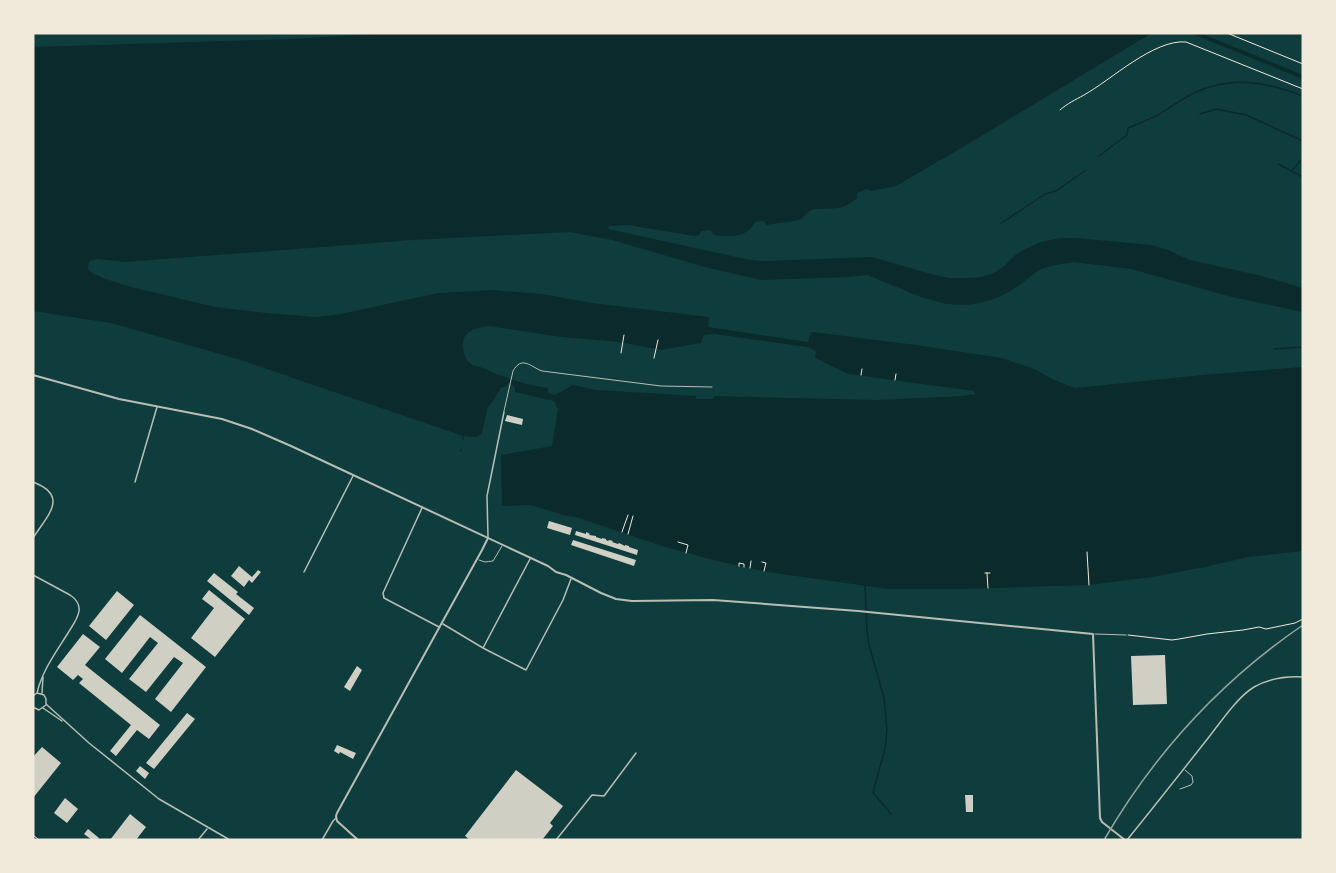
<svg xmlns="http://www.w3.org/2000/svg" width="1336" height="873" viewBox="0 0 1336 873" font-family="'DM Sans',sans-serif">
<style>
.water{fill:#0a2a2b;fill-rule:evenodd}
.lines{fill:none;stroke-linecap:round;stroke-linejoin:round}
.stream{stroke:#0a2a2b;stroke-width:1.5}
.canal{stroke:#0a2a2b;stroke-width:4}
.building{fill:#cfcfc3}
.path{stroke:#f1e9da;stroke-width:1}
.service{stroke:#b8beb3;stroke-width:1}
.minor{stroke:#b8beb3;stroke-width:1.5}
.tertiary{stroke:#b8beb3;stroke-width:2}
.rail{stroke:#97a49c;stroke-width:1.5}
</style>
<rect width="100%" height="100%" fill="#0f3d3e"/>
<path class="water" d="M391,33H1152L968,144L896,186L871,191L867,189L857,193V198C843,211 834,208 817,209C809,209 806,215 801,219C796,222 774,223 767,225L763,221L755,222C747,238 730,237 715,235L710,230L701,231L699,235L694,236L628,225L609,226L608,229L750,260L764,261L872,257L931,274L949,278H966L981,277L994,273L1003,267L1014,256L1029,247L1044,241L1061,238H1076L1151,245L1168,250L1190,260L1262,276L1303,288V312L1228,296L1131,269L1074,262L1050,266L1039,270L1014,289L1001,296L988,301L968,305L946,304L921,297L867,275L849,277L761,280L705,267L612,240L569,232L413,240L125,262L97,259L89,261L88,269L92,273L103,278L127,286L215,307L266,313L316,317L341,314L438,293L492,290L542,294L592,303L709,317L708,327L808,342L811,332L821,333L916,345L1002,358L1034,369L1054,380L1075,388L1202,375L1303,367V551L1248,557L1205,567L1152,577L1089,585L963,589H888L768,572L713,560L662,546L576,517L563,515L531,505L502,506L501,455L552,446L558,409L554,401L515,392V387L508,383L507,386L500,388V390L487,409L482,434L475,437L463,436L241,360L111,323L33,311V47L292,39ZM488,326L562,337L619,342L661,350L701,343L704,335L715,334L807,347L816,351L815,358L848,374L974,391L975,394L963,396L876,400L714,396L713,399H696V396L596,390L573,385L555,395L548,393V388C526,385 505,378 485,369C479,366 472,367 468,361C464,357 463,349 463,343C464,330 477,328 488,326Z"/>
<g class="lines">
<path class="stream" d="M1200,114L1216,109L1246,115L1303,141
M1099,156L1127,135L1128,128C1138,124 1148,120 1158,115C1170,108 1181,99 1194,93C1231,75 1266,82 1303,96
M1303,158L1291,171L1303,177
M1278,164L1291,171
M1000,224L1045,194L1056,191L1086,170
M1274,349L1303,347
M463,440V436
M461,451V450
M865,585L867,631L869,645L884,698L887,729L885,749L873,792L874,794L891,814"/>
<path class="canal" d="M1195,33L1303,77"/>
</g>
<path class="building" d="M507,415L523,419L522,425L505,421Z
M549,521L572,528L570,535L547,528Z
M576,531L586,534V532L590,534L589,535L596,536V537L602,539V538L606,539V540L608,541L609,540L613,541L612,542L618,544L619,543L625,546V545L629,546V547L638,550L637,555L575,535Z
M573,540L636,560L634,566L571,545Z
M239,566L252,577L258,570L261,572L252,583L249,580L244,587L231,576Z
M214,573L238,592L236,594L254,608L249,615L207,581Z
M209,590L245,619L215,657L191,638L214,608L202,599Z
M117,591L134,605L106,640L89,626Z
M140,615L206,667L171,712L155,699L183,663L174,657L146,692L129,679L158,643L150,637L122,673L105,659Z
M83,634L100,647L85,665L160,725L149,739L137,730L116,756L110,751L131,725L79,683L83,679L78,675L73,680L57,667Z
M1165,655L1167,704L1133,705L1131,656Z
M357,666L362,670L350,691L344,687Z
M187,713L195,719L154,769L146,763Z
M337,745L356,753L353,759L340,752L339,754L334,751Z
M42,747L61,763L33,798V757Z
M140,766L149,773L145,779L136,771Z
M516,770L563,806L550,823L553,826L542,840H470L465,836Z
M965,795H973V812H966Z
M65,798L78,809L67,823L54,813Z
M130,814L146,827L136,840H110Z
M88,829L99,838L97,840H92L84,834Z"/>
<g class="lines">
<path class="path" d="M1227,33L1303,64
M1060,110C1068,103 1075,100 1084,95C1111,80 1154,39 1186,42L1303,89
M621,353L624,335
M654,358L658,340
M861,375L862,369
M895,380L896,374
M622,532L628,515
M628,534L633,516
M678,542L688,545L686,553
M1087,552L1089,585
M762,562L766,563L764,571
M739,566V563L744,564V567
M750,568L751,561
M985,573H990
M987,573L988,588
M1128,635L1172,640L1179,639L1207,634L1243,630L1259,627L1266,629L1295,623L1303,619
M33,835L39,840"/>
<path class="service" d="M504,411L513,371C522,355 531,367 542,371L661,386L712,387
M479,560L485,562L493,561L502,546
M1095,634L1126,635
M1180,789L1191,785L1193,782L1192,776L1185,770"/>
<path class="minor" d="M33,482C70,496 47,516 33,538
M135,482L157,407
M422,508L383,593L384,598L439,627
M488,537L487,496L504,412
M304,572L353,476
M33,575L70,595C76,599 80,604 79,611C78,619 72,626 68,633C56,652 42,671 37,693
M443,624L483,648L526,670L563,600L571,579
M483,648L530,559
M42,693L43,677
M33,696L37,693L44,695L46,699V704
M46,704L89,743L159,799L230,840
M33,707L39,710L46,705
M43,708L62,721
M198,840L207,829
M322,840L333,821L336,818
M556,840L592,795L604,796L636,753
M1127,840C1153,808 1179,775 1205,742C1219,725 1235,699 1254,687C1270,678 1285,676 1303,677"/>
<path class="tertiary" d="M33,375L119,399L222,419L252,429L291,446L548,566L556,572L566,575L601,593L616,599L632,601L713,600L858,611L1093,634L1100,818L1102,822L1125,840
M358,840L337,821L336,816L337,813L482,550L488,538"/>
<path class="rail" d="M1104,840C1154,754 1221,681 1303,625"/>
</g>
<rect width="1336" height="873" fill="none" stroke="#f1e9da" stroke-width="69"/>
</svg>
